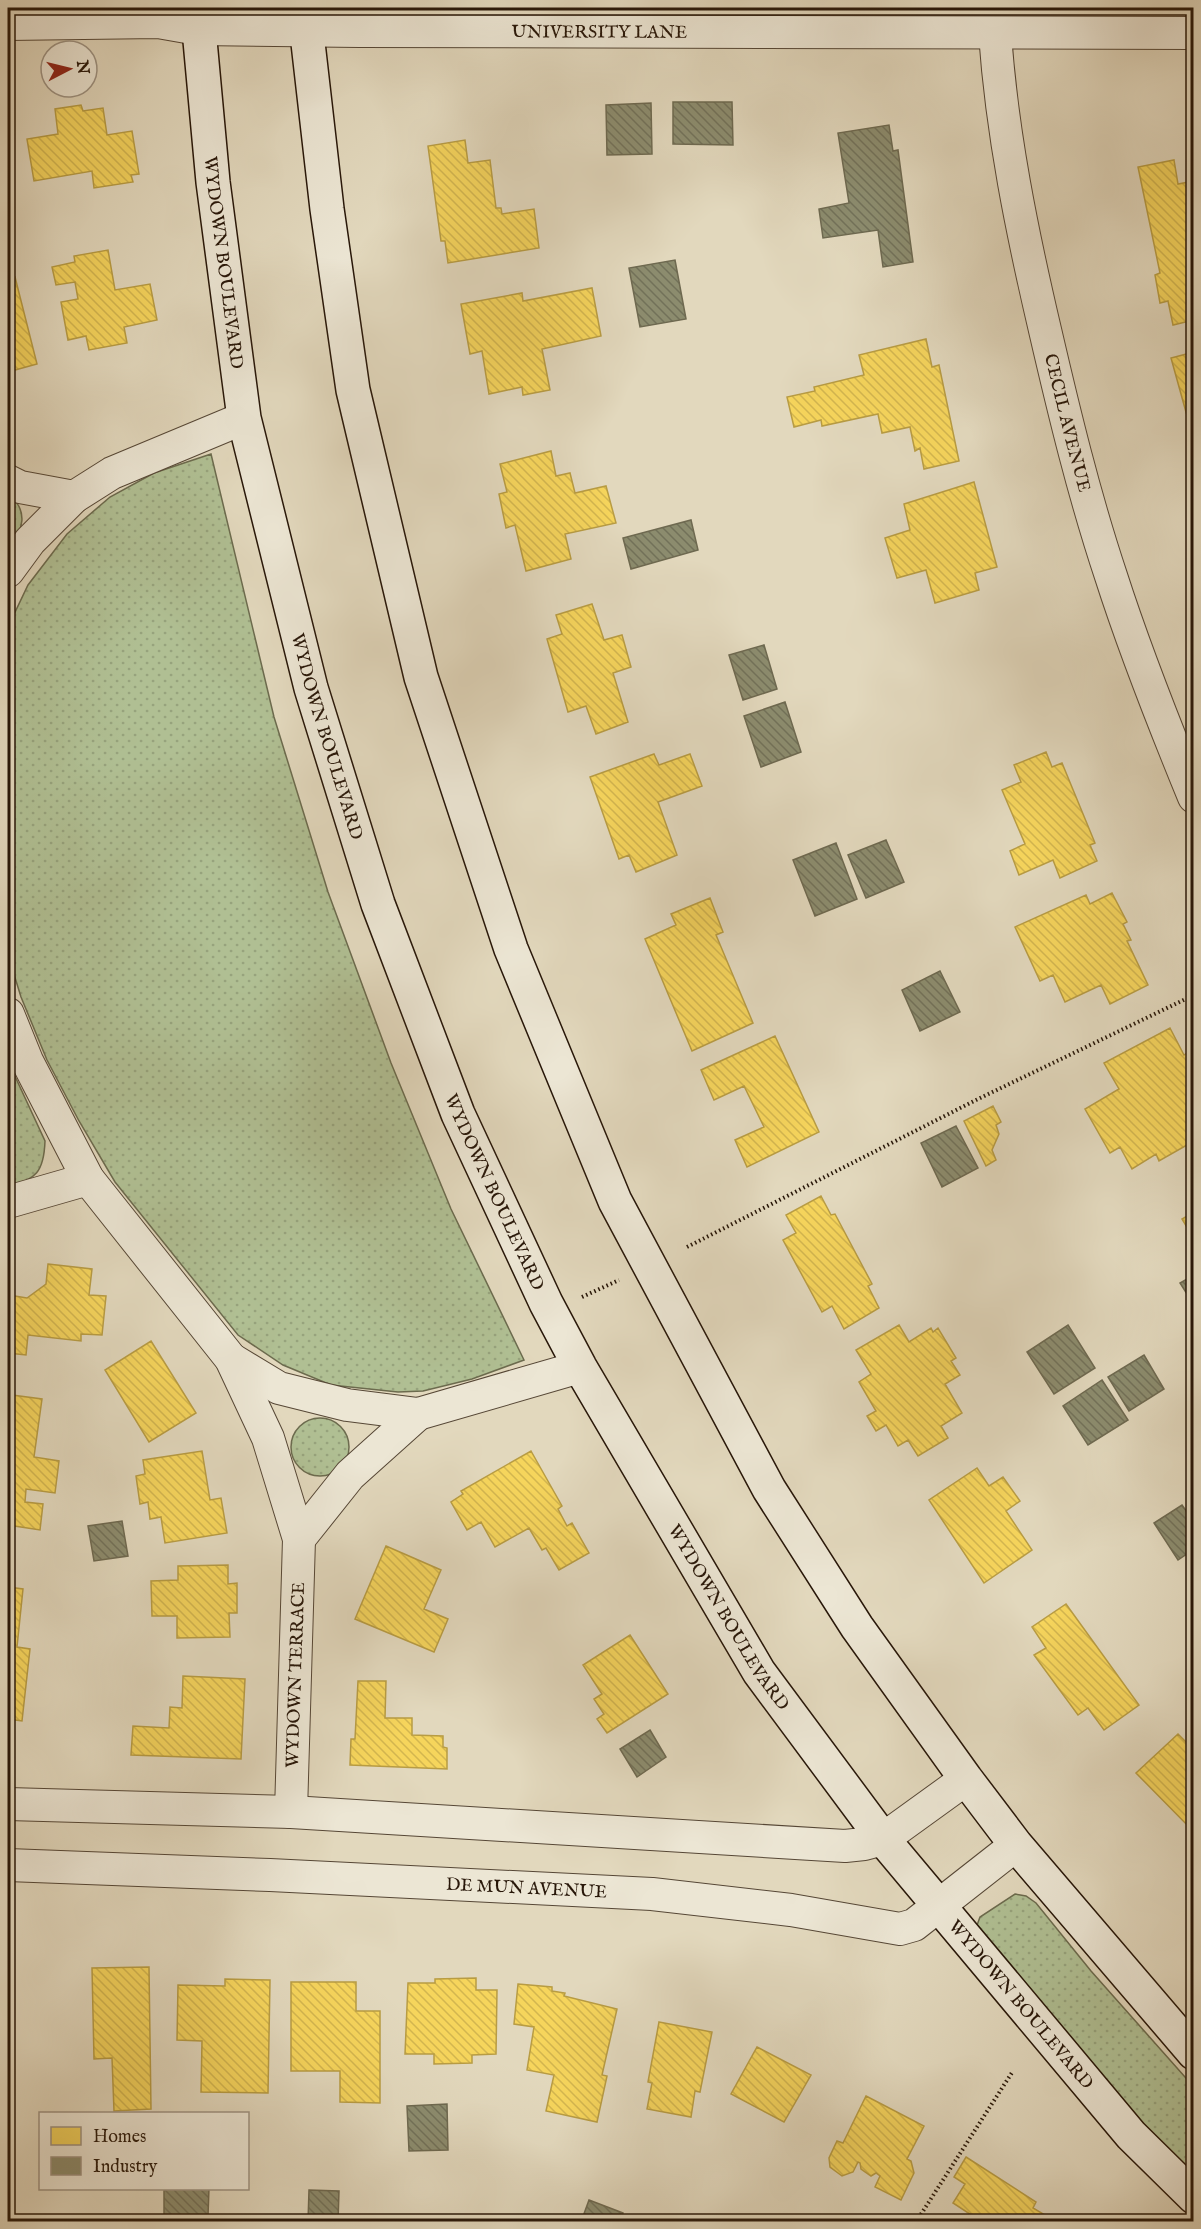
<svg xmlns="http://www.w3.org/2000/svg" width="1201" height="2229" viewBox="0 0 1201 2229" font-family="'IM FELL English',serif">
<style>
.grass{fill:url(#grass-dots);stroke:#6c6b4e;stroke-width:1.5}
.homes{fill:url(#homes-back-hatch);stroke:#b89c43;stroke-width:1.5}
.industry{fill:url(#industry-back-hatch);stroke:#6e6950;stroke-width:1.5}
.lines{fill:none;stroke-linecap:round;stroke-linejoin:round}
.street-casing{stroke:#564736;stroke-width:34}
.secondary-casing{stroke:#281709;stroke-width:36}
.path{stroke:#281709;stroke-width:4;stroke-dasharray:1.5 3;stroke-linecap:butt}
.street{stroke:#ece6d4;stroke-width:32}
.secondary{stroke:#ece6d4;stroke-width:33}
.labels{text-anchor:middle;stroke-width:6;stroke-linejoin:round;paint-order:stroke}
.street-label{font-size:18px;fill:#281709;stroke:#ece6d4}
</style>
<defs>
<pattern id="grass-dots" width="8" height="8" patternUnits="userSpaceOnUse" patternTransform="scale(1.5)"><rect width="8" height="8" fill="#b0bf93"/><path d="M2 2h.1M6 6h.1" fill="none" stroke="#97a37d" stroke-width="1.8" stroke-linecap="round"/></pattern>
<pattern id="homes-back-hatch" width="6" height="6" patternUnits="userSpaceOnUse" patternTransform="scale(1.5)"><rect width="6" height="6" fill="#f6d55c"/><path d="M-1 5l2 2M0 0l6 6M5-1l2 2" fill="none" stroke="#d3b64f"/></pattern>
<pattern id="industry-back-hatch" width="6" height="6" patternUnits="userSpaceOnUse" patternTransform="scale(1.5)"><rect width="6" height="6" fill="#8c8c6e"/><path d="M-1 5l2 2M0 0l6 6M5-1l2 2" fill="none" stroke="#727159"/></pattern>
</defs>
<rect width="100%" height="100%" fill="#e2d8bd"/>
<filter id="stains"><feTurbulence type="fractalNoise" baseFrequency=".00333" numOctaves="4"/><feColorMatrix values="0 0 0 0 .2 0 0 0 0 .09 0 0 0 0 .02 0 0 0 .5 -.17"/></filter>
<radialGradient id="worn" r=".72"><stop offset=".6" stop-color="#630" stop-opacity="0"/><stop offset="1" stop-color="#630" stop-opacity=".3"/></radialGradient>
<path class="grass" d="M211,454L274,717L328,892L391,1063L451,1209L524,1360L472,1379L423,1391L398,1392L331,1385L283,1365L238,1335L115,1182L79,1121L47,1060L21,997L8,955V627L28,585L67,534L110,497L154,473Z
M8,494C29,510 24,531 8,548Z
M8,1069L13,1072L45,1141C44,1172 36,1179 8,1188Z
M291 1447a29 29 0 1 1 58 0a29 29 0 1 1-58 0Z
M1015,1894L1026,1896L1036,1903L1091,1971L1193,2086V2182L1147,2133L976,1928L980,1917Z"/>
<path class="homes" d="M81,105L83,111L103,108L107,135L132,131L139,174L131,175L133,182L94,188L92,171L34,181L27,139L58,134L55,109Z
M465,140L468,163L490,160L496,208H501L502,214L534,209L539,248L448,263L445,241H441L428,146Z
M1174,160L1178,184L1194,181V320L1173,325L1168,301L1160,303L1155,275L1160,273L1138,167Z
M108,250L115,290L150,284L157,320L124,327L127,343L89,350L86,336L68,340L61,302L78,299L75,282L56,285L52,267L75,262L74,256Z
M15,277L37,364L8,372V279Z
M592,288L601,336L542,349L550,390L523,395L522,387L489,394L482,351L470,354L461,304L522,293L523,301Z
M926,339L932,367L939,365L959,461L924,469L920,448L915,451L910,427L882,433L878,414L822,426L821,420L794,427L787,397L815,391L814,387L864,375L859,355Z
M1194,352V441L1171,358Z
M551,451L556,476L570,473L575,493L606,486L616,523L565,534L571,559L526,571L515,525L506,528L499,494L507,492L500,464Z
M974,482L997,567L975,573L979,590L935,603L926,570L897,578L885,538L910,530L904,504Z
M592,604L604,640L622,635L631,667L613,673L628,722L596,734L586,706L568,712L547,639L562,634L556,615Z
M1046,752L1052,767L1062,763L1095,843L1090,845L1097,861L1060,878L1053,860L1019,875L1010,851L1025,844L1002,790L1021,782L1014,765Z
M654,754L659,765L690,754L702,786L658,802L677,855L636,872L629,855L619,859L590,777Z
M1112,893L1127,922L1123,924L1131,940L1127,941L1148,985L1110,1004L1101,985L1065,1002L1053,975L1040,981L1015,927L1086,895L1090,904Z
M710,898L723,932L716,935L753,1023L692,1051L645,939L676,925L671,914Z
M1170,1028L1184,1055L1190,1051L1194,1058V1141L1159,1161L1156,1154L1132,1169L1120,1147L1110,1153L1085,1109L1119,1089L1104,1063Z
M775,1036L819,1132L747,1167L735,1140L764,1127L744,1086L714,1100L701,1070Z
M993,1106L1001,1122L996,1125L999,1134L992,1150L996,1160L986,1166L964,1121Z
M821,1196L831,1215L835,1214L872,1284L868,1286L879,1308L844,1329L832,1306L822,1312L783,1240L796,1233L786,1215Z
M1194,1212V1239L1182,1219Z
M48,1264L92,1269L89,1295L106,1296L102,1335L81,1334V1341L28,1335L26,1355L8,1353V1295L27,1298L46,1284Z
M899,1325L909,1342L931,1328L933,1332L938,1328L956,1358L951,1361L960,1375L945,1384L962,1413L941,1426L948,1438L918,1456L908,1440L898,1446L886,1425L876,1431L867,1416L876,1411L859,1382L871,1374L856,1350Z
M151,1341L196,1413L149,1442L105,1370Z
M12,1395L42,1399L34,1457L59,1461L55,1493L26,1489L25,1502L43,1504L40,1530L8,1525V1427Z
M202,1451L210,1500L221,1498L227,1533L165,1543L161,1517L150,1519L148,1502L140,1504L136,1476L145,1474L143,1460Z
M531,1451L562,1506L558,1509L567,1526L572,1523L589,1553L559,1570L546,1548L542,1550L529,1528L495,1547L481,1522L467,1530L451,1502L463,1494L461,1491Z
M977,1468L989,1486L1003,1477L1020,1501L1006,1511L1032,1550L984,1583L929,1500Z
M386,1546L441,1570L424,1609L448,1619L434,1652L355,1619Z
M228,1565V1584L237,1583V1613H229L230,1637L177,1638V1616H152L151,1581L178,1580V1566Z
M8,1587L23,1589L17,1647L30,1649L22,1721L8,1719Z
M1066,1604L1139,1705L1104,1730L1088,1708L1078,1715L1034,1655L1046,1648L1032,1627Z
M630,1635L668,1694L607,1733L597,1719L604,1714L594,1699L602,1694L583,1665Z
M183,1676L245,1679L241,1759L131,1755L133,1726L169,1728L170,1707L182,1708Z
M358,1681H386L385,1718H412V1735L443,1736V1747L447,1748V1769L350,1765L351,1739H355Z
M1178,1734L1194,1750V1832L1136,1773Z
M149,1967L151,2109L114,2111L112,2058L94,2059L92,1968Z
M476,1978V1990H497L496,2054L472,2055V2063L434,2064V2054H405L408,1983H435V1979Z
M225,1979L270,1980L268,2093L201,2092L202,2041L177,2040L178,1985L225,1986Z
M291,1982H356V2011H380V2103L340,2102V2071H291Z
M518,1984L552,1987V1991L565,1993L564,1996L617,2009L602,2075L607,2076L597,2122L546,2111L554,2075L527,2070L534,2027L514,2024Z
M659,2022L712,2032L700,2092L695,2091L691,2117L647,2109L652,2083L648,2082Z
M757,2047L811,2075L784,2122L731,2094Z
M866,2096L924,2126L907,2159L911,2161L914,2173L901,2200L875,2187L880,2176L876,2173L871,2176L861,2169L860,2163L858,2162L853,2172L842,2176L830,2167L829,2158L837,2141L843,2143Z
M966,2157L1036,2202L1033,2208L1050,2218L1048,2222H982L953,2203L965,2184L954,2177Z"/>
<path class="industry" d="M673,102H732L733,145L673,144Z
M651,103L652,154L607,155L606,105Z
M889,125L893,151L898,150L913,262L883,267L878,230L823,238L819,209L849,203L838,133Z
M675,260L686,319L640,327L629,268Z
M691,520L698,550L631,569L623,538Z
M764,645L777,689L743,700L729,655Z
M785,702L801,752L761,767L744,716Z
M886,840L904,882L866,898L848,855Z
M836,843L857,899L815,916L793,860Z
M940,971L960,1012L920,1031L902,990Z
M956,1126L978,1168L942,1187L921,1143Z
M1194,1275V1305L1180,1283Z
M1068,1325L1095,1368L1054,1394L1027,1352Z
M1144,1355L1164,1389L1129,1411L1108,1377Z
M1102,1380L1128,1420L1088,1445L1063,1406Z
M1182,1505L1194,1522V1549L1178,1560L1154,1523Z
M122,1521L128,1556L94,1561L88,1526Z
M650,1730L666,1757L637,1777L620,1749Z
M447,2104L448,2150L409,2151L407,2106Z
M164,2188H209L208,2216H164Z
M309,2190L339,2191L338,2222H308Z
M589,2200L623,2213L620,2222H581Z"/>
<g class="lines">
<g class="street-casing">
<g id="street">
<path id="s1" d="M8,24L158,22L198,29L359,31L1194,33"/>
<path id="s2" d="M995,34C1002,134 1022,232 1045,330C1064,412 1084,495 1111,576C1135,651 1164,724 1194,797"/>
<path d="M8,481L20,487L74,497L112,473L244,418"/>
<path d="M8,571L30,541L74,497"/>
<path d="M8,1014L27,1061L88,1179L231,1359L268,1438L299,1539L291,1812"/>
<path d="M8,1202L88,1179"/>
<path d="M231,1359L279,1388L347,1405L418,1414L580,1367"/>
<path d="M299,1539L350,1475L418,1414"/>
<path d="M8,1804L291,1812L845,1846L864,1844L883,1839L966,1779"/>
<path id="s3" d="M8,1865L270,1875L652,1894L791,1910L900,1929L914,1925L1016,1845"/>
</g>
</g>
<g class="secondary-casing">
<g id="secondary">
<path id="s4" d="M197,8L213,182L244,418L311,688L378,904L458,1114L546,1303L580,1367L759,1672L883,1839L1131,2135L1194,2197"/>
<path d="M304,8L327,209L353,390L421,677L511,949L615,1201L769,1489L857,1627L966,1779L1016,1845L1194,2053"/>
</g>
</g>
<path class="path" d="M687,1247L976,1100L1194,995
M582,1297L619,1280
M916,2222L1013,2071"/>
<use href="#street" class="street"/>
<use href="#secondary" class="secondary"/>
</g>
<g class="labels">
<g class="street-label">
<text dy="6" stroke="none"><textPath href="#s1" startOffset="592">UNIVERSITY LANE</textPath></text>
<text dy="6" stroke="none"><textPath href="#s4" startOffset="256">WYDOWN BOULEVARD</textPath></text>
<text dy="6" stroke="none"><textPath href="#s2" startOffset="396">CECIL AVENUE</textPath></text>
<text dy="6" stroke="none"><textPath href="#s4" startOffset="742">WYDOWN BOULEVARD</textPath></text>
<text dy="6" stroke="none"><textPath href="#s4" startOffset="1228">WYDOWN BOULEVARD</textPath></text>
<text dy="6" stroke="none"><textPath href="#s4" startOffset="1714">WYDOWN BOULEVARD</textPath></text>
<text transform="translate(295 1675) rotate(-88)" y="6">WYDOWN TERRACE</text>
<text dy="6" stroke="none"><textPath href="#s3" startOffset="519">DE MUN AVENUE</textPath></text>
<text dy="6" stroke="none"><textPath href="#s4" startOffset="2200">WYDOWN BOULEVARD</textPath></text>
</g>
</g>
<rect width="1201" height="2229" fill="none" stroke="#e2d8bd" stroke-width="30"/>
<rect x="9" y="9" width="1183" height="2211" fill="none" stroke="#281709" stroke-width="3"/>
<rect x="15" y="15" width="1171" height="2199" fill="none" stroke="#281709" stroke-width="1.5"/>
<rect x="39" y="2112" width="210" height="78" fill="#ece6d4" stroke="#9e9383" stroke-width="1.5"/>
<rect x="51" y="2127" width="30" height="18" fill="#f6d55c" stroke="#9e9383" stroke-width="1.5"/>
<text x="93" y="2142" font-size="18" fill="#281709">Homes</text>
<rect x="51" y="2157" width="30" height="18" fill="#8c8c6e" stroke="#9e9383" stroke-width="1.5"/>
<text x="93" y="2172" font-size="18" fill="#281709">Industry</text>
<g transform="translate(69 69) rotate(83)"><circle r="28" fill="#ece6d4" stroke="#9e9383" stroke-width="1.5"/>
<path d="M0-4.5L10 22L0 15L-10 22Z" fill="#8f2418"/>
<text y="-9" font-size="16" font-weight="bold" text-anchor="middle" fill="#281709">N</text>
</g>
<rect width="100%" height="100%" filter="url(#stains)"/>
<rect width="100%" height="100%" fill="url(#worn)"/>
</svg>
